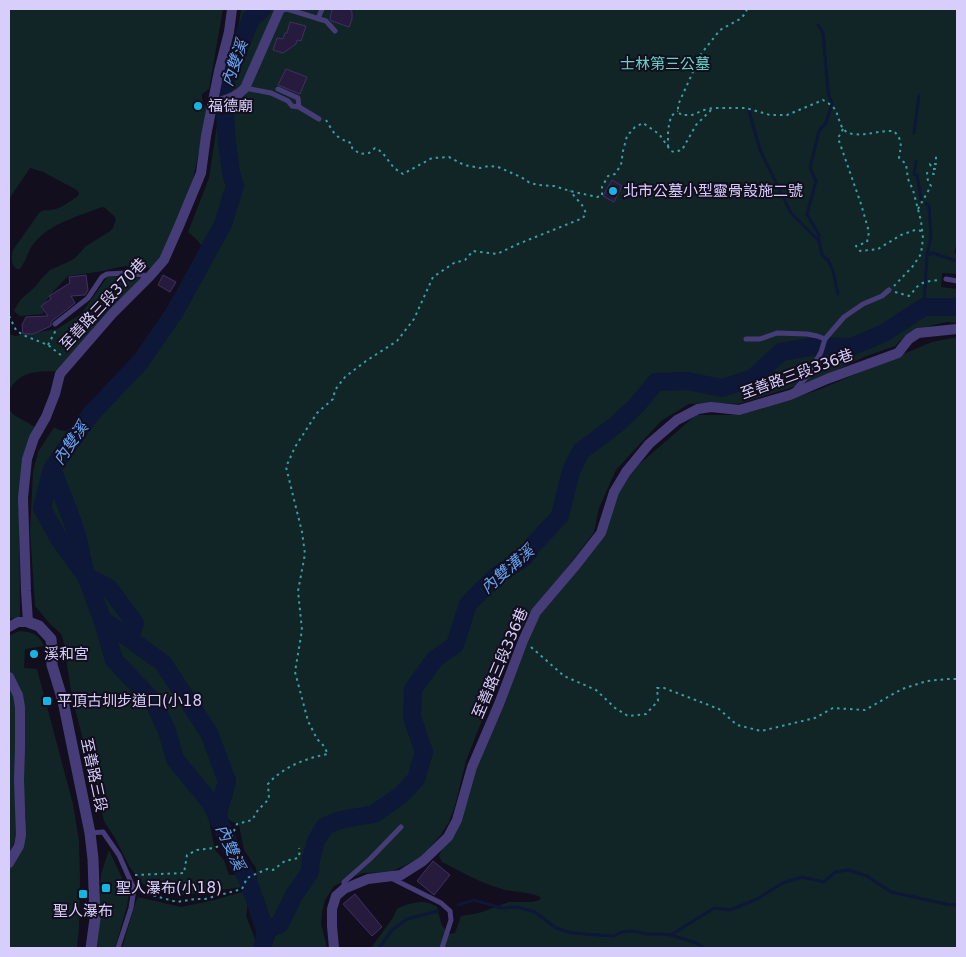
<svg xmlns="http://www.w3.org/2000/svg" width="966" height="957" viewBox="0 0 966 957" font-family="'DejaVu Sans','Noto Sans TC',sans-serif">
<style>
.green{fill:#112526}
.lines{fill:none;stroke-linecap:round;stroke-linejoin:round}
.stream{stroke:#0d1737;stroke-width:3}
.river{stroke:#0d1737;stroke-width:18}
.building{fill:#261b3c;stroke:#402f66}
.path{stroke:#389fa5;stroke-width:2;stroke-dasharray:2.5 4;stroke-linecap:butt}
.service{stroke:#463d78;stroke-width:5}
.minor{stroke:#463d78;stroke-width:10}
.tertiary{stroke:#463d78;stroke-width:11}
.poi-dot{fill:#14b5e0;stroke:#120e1d;stroke-width:2}
.labels{text-anchor:middle;stroke-width:4;stroke-linejoin:round;paint-order:stroke}
.park-label{font-size:15px;fill:#62d3c3;stroke:#120e1d}
.poi-label{font-size:15px;fill:#d8cefb;stroke:#120e1d;text-anchor:start}
.street-label{font-size:15px;fill:#d8cefb;stroke:#120e1d}
.water-label{font-size:16px;font-style:italic;fill:#65a1f1;stroke:#120e1d}
</style>
<rect width="100%" height="100%" fill="#120e1d"/>
<path class="green" d="M9,9H223L209,89L202,94C202,101 202,104 208,108L193,179L167,247L154,267L148,268L126,266L115,268L103,271L68,276C61,284 51,292 46,302C45,306 45,310 43,314L20,316L16,313L14,310L21,299L35,287L41,279L50,270L70,261L75,258L86,246L109,232L113,228L116,219L114,216L104,207L99,208C77,217 51,223 35,242C28,250 26,261 20,269H16C11,263 11,257 13,250L39,213C44,209 46,211 51,210C61,209 70,201 78,196L79,193L77,190L43,172L30,168L9,199Z
M241,9H957V242L954,253L957,254V274L942,273L941,287L957,289V323L946,322L926,327L906,335L895,346L864,357L816,380L738,404L718,403L689,404L661,421L616,470L599,508L594,532L570,564L534,608L511,644L501,672L466,761L455,806L449,822L440,836L421,857L406,865L390,872L363,873L348,879L334,886L325,900L322,912L321,924L326,943V948H271V946L276,933L261,894L257,887L256,868L244,850L239,825L227,819L228,800L232,799L234,785L231,781L227,782L223,787L213,799L209,810V820L215,850L224,860L229,875H241L244,885L243,887L184,895L149,890L142,883L129,866L115,838L104,821L72,697L63,639L61,634L50,624L35,606L30,531L33,472L38,452L54,427L59,430L66,431L104,400L201,267C208,249 201,243 188,232L209,178L223,85L236,41Z
M108,276L144,278L105,314L57,371C35,372 22,370 9,390V334L15,336L57,329L81,314Z
M957,337V948H371L392,919L397,909C409,903 425,898 437,907C440,917 440,928 450,934L455,933L461,916L479,913L509,902H532L540,900V897C531,892 513,892 502,889C481,883 461,872 442,862L439,856L540,614L576,572L605,536L617,495L628,474L696,415H739L818,390L932,342Z
M9,409L14,415L35,427L19,496L20,617L9,619Z
M20,631C32,632 39,634 44,646L25,649L24,668L37,669L73,804L79,841L80,879L79,927L77,948H9V869L18,857L25,831L26,818L24,800V701L21,689L9,669V638L10,635Z
M9,688L13,695L17,707V833L11,851L9,854Z
M109,850L129,893L127,906L115,948H96L100,901L101,874Z
M246,891L247,892L249,897L246,916L257,944L255,948H122L135,904L138,897L181,907L210,901Z"/>
<g class="lines">
<path class="stream" d="M818,25L823,33L828,92L832,104
M749,111L760,150L791,213L819,241L822,255L828,260L833,271L838,294
M914,133L919,96
M916,161L914,174L917,175L921,199
M926,203L929,206L931,237L927,255
M819,241V235L807,214L816,181L810,168L819,131L826,123L831,107
M924,307L927,255L933,253L957,261
M817,346L818,341
M458,905L474,900L501,908L517,907L535,912L556,928L572,933L613,936L622,932L633,931L646,934H661L671,935L696,943L704,948
M671,935L714,908L730,910L755,900L783,883L802,877L824,882L835,872L848,870L867,876L891,892L946,904L957,905
M379,948L392,930L407,919L438,911"/>
<path class="river" d="M262,9L251,19L223,87L227,142L231,173L235,186L223,224L176,310L141,361L90,415L52,469L42,508L59,539L86,576L102,619L163,663L209,733L227,781L217,816L236,859L247,878L256,903L265,931L263,948
M52,469L67,507L77,535L86,576L109,588L135,623L130,638
M102,619L114,660L153,701L167,731L175,759L210,802L217,816
M265,931L280,924L294,895L310,872L311,859L316,841L325,826L340,820L374,814L400,796L416,779L424,752L412,717L413,689L435,659L455,645L468,604L496,576L524,558L534,544L560,516L571,471L581,451L617,424L637,405L656,382L687,381L722,388L753,378L781,352L817,346L851,347L884,333L924,307H957"/>
</g>
<path class="building" d="M332,9H350L352,12V19L349,27L332,21L330,19Z
M290,22L306,26L301,41L297,40L296,44L283,53L273,50L277,38L283,39L285,33H287Z
M286,69L307,77L300,94L278,85Z
M612,180L622,186L614,202L603,196Z
M86,275L88,290L85,295L71,296L75,303L52,321L51,323V326L33,334H23L22,325L26,317L48,316L41,306L51,299L49,296L70,283L69,277Z
M163,275L176,282L170,292L158,285Z
M433,861L450,875L434,895L417,881Z
M355,894L382,927L372,936L343,904Z"/>
<g class="lines">
<path class="path" d="M747,9L745,14L740,19L720,30L701,54L678,105V111L681,115H692L704,110L713,108H746L770,115H787L823,100C826,102 830,104 833,107C841,115 837,132 853,134C867,136 880,130 894,131C903,141 901,145 899,158L906,164L908,179L913,190L921,221L923,238L921,254L913,266L894,286
M326,120C330,126 333,134 340,138C344,141 348,141 352,144V148L360,154L369,153L375,148L382,152L394,168L403,174L432,158L449,157L464,165L480,168L489,166L498,167L521,177L530,183L539,185L554,186L570,191L597,197L602,196V187L608,176L615,174L621,165L623,151L627,136L635,127L643,123L659,134L671,151L674,152L682,150L696,125L711,110
M843,129L838,138L861,204L869,232L867,242L856,246L860,251L878,249L901,235L915,230L922,231
M668,147V130L671,116L678,111
M918,209L931,186L928,181L927,173L934,174L935,169H932L930,164H936V154
M895,292L909,296C913,293 914,289 918,286C923,281 932,281 939,280
M9,316L16,330L23,335L48,345L62,356
M48,345L56,330
M531,647L564,676L596,690L615,708L628,716L646,714L658,701L657,688H664L719,709L737,725L761,731L815,718L833,708L865,710L902,689L927,681L948,679H957
M135,875L184,873L187,855L197,850L214,848L229,842L237,824L252,820L258,810L269,799L268,784C283,767 306,758 328,754L323,745L317,739L308,721L295,672L302,630L298,591L305,554L302,532L286,467L295,447L317,413L333,399L335,390L345,377L366,361L397,341L414,319L433,277L454,263L465,260L473,251L497,254L518,244L583,218L586,213L582,205L570,191
M141,892L177,902L195,899H205L242,889L247,878L267,869L273,870L285,861L298,858L300,852L299,848"/>
<path class="service" d="M279,11L287,9L326,21L335,31
M318,19L322,9
M245,88L271,93L288,101L292,106L299,107L319,119
M278,89L298,98L299,107
M946,279L957,281
M55,324L88,298L102,277L107,274L126,273L150,276
M746,339H760L777,333L807,334L817,336L825,339
M794,391L809,374L821,352L825,339L844,317L863,304L882,296L889,290
M90,833L103,832L119,855L134,889L131,908L118,948
M391,878L441,903L450,911L451,920L442,948
M344,888V882L370,859L401,827"/>
<path class="minor" d="M212,105C225,100 236,98 245,88L279,11
M9,627L18,622H28L26,591L23,498L27,459L34,438L46,417L55,394L60,374L112,314L150,276L164,260L179,226L201,173L206,136L219,71L229,32L232,9
M9,677L18,695L20,707V748L19,780L21,835L19,846L9,863
M334,948L332,926V909L336,896L344,889L368,879L401,875L423,861L448,837L457,820L472,767L499,704L523,641L536,612L576,565L601,533L614,492L626,472L649,444L677,420L698,409L711,407L739,410L790,395L827,379L898,353L909,339L918,333L957,329"/>
<path class="tertiary" d="M28,622L39,626L51,639L52,652V665L63,701L90,833L93,859L95,919L91,948"/>
</g>
<g class="poi-dot">
<circle cx="198" cy="106" r="5"/>
<circle cx="613" cy="191" r="5"/>
<circle cx="34" cy="654" r="5"/>
<rect x="42" y="696" width="10" height="10" rx="2.5"/>
<rect x="101" y="883" width="10" height="10" rx="2.5"/>
<rect x="78" y="889" width="10" height="10" rx="2.5"/>
</g>
<g class="labels">
<g class="park-label">
<text x="665" y="69">士林第三公墓</text>
</g>
<g class="poi-label">
<text x="208" y="111">福德廟</text>
<text x="623" y="196">北市公墓小型靈骨設施二號</text>
<text x="44" y="659">溪和宮</text>
<text x="57" y="706">平頂古圳步道口(小18</text>
<text x="116" y="893">聖人瀑布(小18)</text>
<text x="83" y="916" text-anchor="middle">聖人瀑布</text>
</g>
<g class="street-label">
<text transform="translate(103 304) rotate(-47)" y="5">至善路三段370巷</text>
<text transform="translate(797 374) rotate(-20)" y="5">至善路三段336巷</text>
<text transform="translate(500 663) rotate(-67)" y="5">至善路三段336巷</text>
<text transform="translate(94 775) rotate(78)" y="5">至善路三段</text>
</g>
<g class="water-label">
<text transform="translate(234 63) rotate(-70)" y="6">內雙溪</text>
<text transform="translate(70 443) rotate(-55)" y="6">內雙溪</text>
<text transform="translate(507 569) rotate(-41)" y="6">內雙溝溪</text>
<text transform="translate(231 847) rotate(66)" y="6">內雙溪</text>
</g>
</g>
<rect width="966" height="957" fill="none" stroke="#d8cefb" stroke-width="20"/>
</svg>
